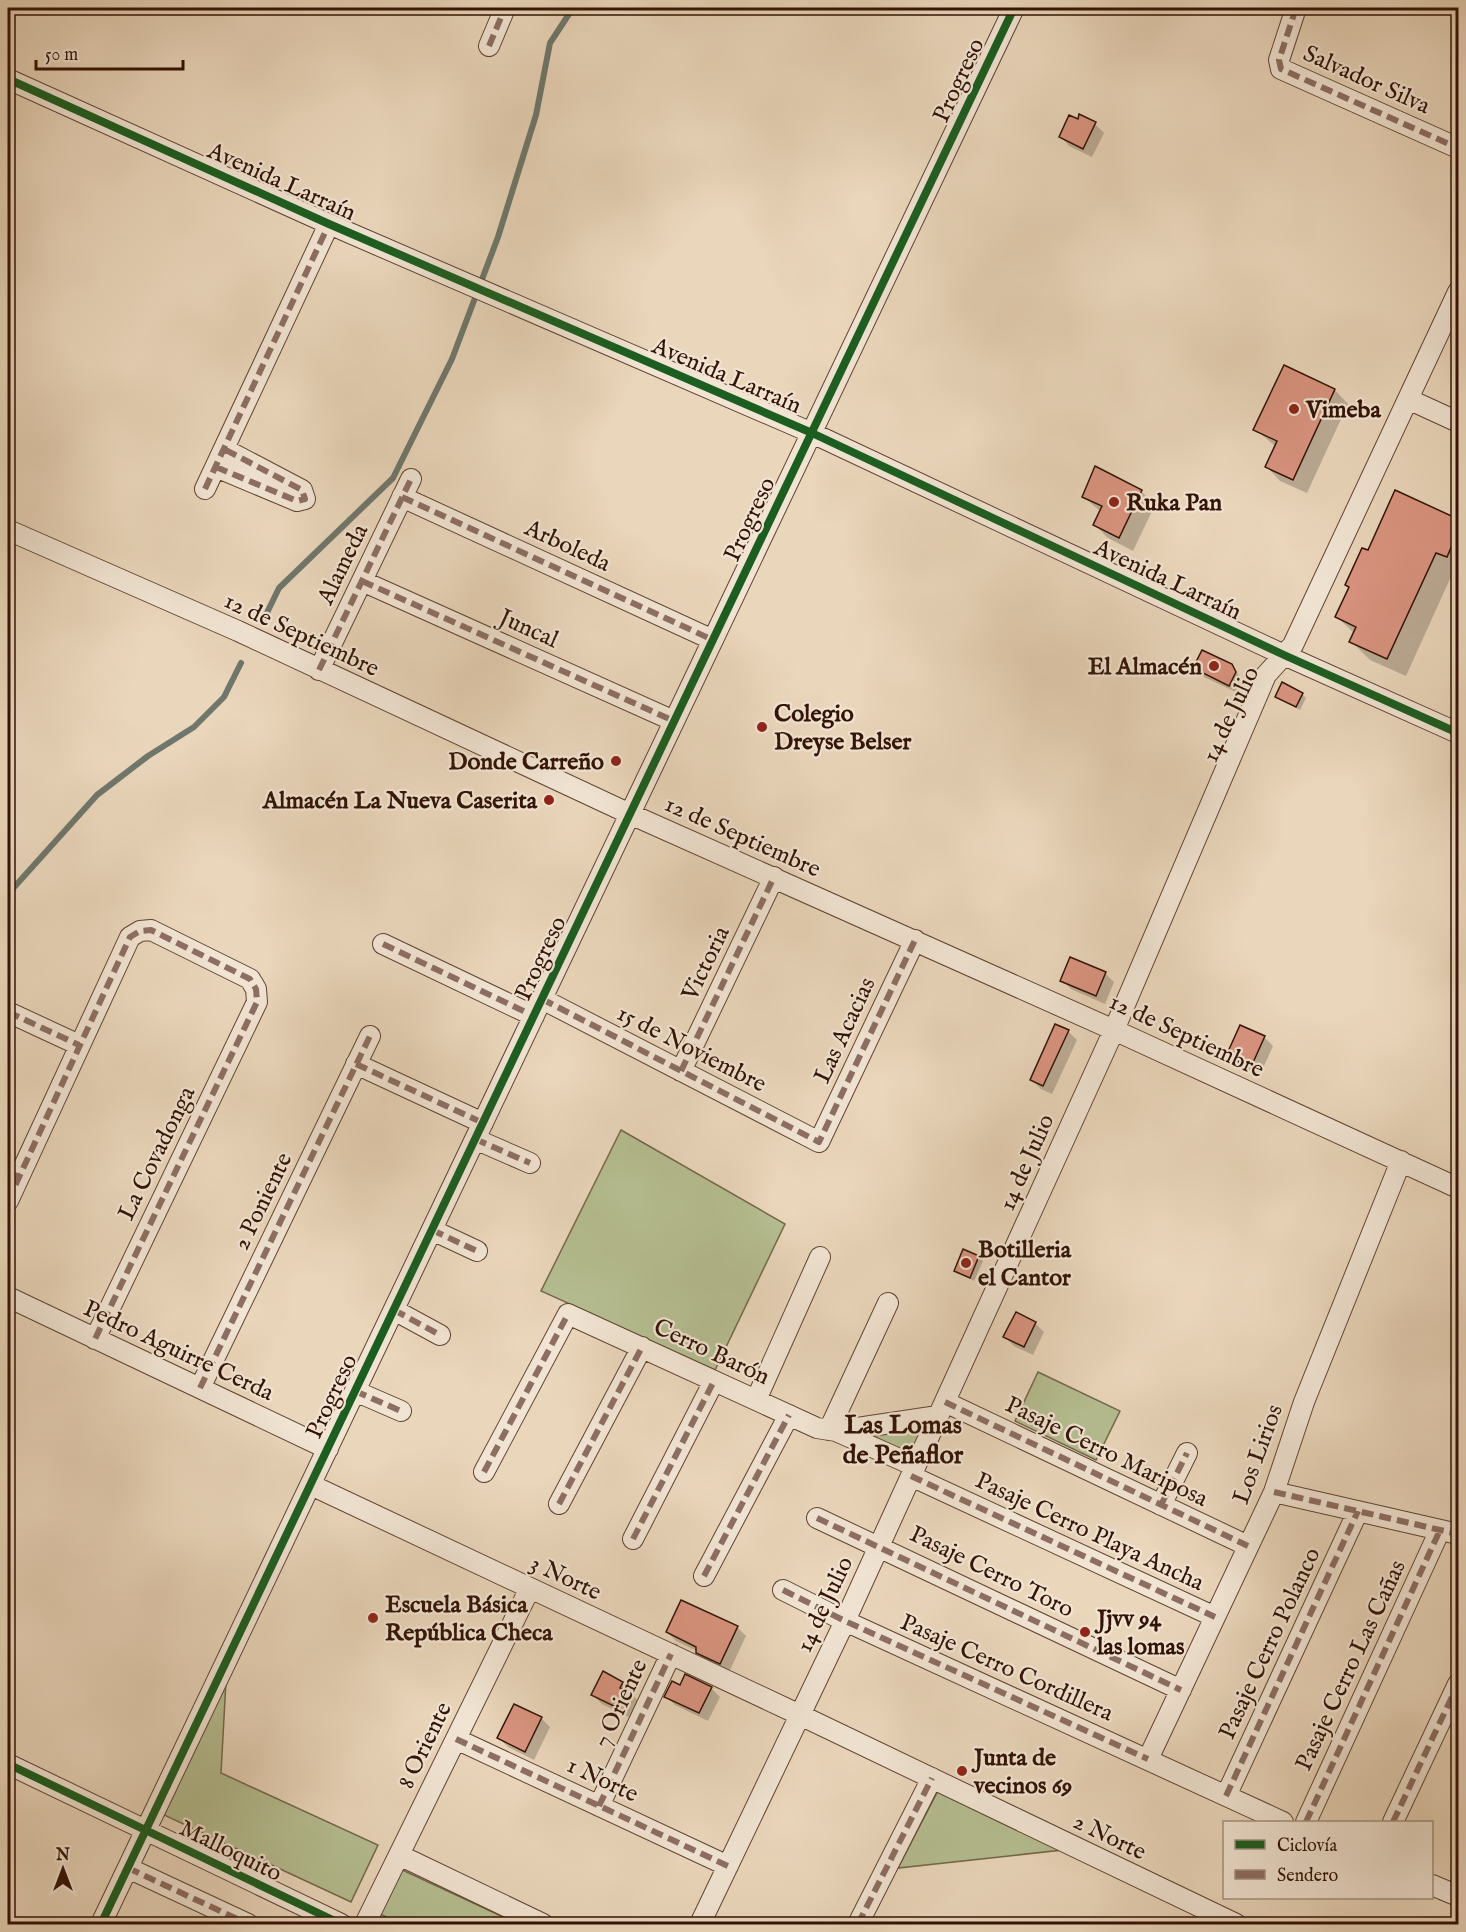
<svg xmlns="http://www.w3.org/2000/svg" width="1466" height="1932" viewBox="0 0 1466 1932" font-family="'IM FELL English',serif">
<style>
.green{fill:#b5be91;stroke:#74684b;stroke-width:1.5}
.shadow{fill:#0003}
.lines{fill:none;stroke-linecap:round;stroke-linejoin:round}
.stream{stroke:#6f776c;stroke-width:6}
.building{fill:#da9480;stroke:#321305;stroke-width:1.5}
.minor-casing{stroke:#604432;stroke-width:22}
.minor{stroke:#f1e4d3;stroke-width:20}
.quiet{stroke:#8d6e63;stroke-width:6;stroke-dasharray:12 6;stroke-linecap:butt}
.cycleway-casing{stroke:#f1e4d3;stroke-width:11}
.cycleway{stroke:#1b5e20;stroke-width:8}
.poi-dot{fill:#8f2418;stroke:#f1e4d3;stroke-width:2}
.labels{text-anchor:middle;stroke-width:4.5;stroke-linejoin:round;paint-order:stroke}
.street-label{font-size:24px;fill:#321305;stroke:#f1e4d3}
.poi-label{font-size:24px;font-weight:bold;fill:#321305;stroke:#f1e4d3;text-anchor:start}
.neighbourhood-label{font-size:26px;font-weight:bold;fill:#321305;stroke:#f1e4d3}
</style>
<rect width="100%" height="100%" fill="#ead6bb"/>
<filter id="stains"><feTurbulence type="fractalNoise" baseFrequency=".00333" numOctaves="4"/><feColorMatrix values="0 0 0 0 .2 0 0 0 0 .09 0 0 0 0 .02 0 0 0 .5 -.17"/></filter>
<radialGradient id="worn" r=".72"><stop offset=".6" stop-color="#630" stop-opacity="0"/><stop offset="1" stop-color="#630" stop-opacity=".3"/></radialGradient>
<path class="green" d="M621,1130L785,1224L715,1370L541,1291Z
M1038,1372L1120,1411L1096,1460L1015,1421Z
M924,1426L911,1455L873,1436Z
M226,1681L221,1773L378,1845L351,1902L164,1815Z
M940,1787L1063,1850L898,1868Z
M396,1867L518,1924H402L373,1911Z"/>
<path class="shadow" d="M1095,124L1104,133L1092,157L1069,146L1061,137Z
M1285,367L1335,390L1348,404L1307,493L1280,481L1267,467L1276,447L1255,429Z
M1141,491L1155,505L1133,551L1108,538L1094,524L1101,512L1084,497Z
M1396,492L1458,521V572L1454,570L1406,676L1370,660L1351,641L1355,634L1337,617Z
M1231,665L1244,682L1238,693L1204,677L1195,668Z
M1302,694L1306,698L1300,710L1277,696Z
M1105,973L1114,982L1105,1004L1071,989L1062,980Z
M1068,1031L1077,1040L1052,1094L1041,1089L1032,1080Z
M1264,1037L1273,1046L1260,1075L1237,1065L1228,1056Z
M979,1257L983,1261L974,1281L955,1271Z
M1035,1323L1044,1332L1033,1355L1014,1346L1005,1337Z
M737,1627L746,1636L729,1672L706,1661L697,1651L676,1641L667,1632Z
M622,1683L641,1704L633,1719L602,1704L593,1695Z
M681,1687L711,1688L720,1697L708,1721L675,1705L666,1696Z
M541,1718L550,1727L534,1760L508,1747L499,1738Z"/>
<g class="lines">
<path class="stream" d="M262,623L279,588L393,478L452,359L498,237L536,115L550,43L573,8
M8,894L97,795L148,756L194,727L224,697L241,663"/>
</g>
<path class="building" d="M1079,114L1096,122L1083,149L1059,137L1069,115L1078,119Z
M1284,365L1335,389L1293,480L1265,467L1277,441L1253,430Z
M1095,466L1142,490L1119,538L1093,525L1102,506L1082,497Z
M1395,490L1458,519V531L1447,557L1436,553L1387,659L1349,642L1356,627L1335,617L1349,587L1345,585L1362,548L1368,550Z
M1202,650L1232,664L1236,672L1229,686L1193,668Z
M1282,682L1303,693L1296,707L1275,697Z
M1070,957L1106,972L1096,996L1060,981Z
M1055,1024L1069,1030L1043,1086L1030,1080Z
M1240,1025L1265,1036L1251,1067L1226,1056Z
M963,1249L979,1256L970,1278L954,1271Z
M1016,1312L1036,1322L1024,1347L1003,1337Z
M681,1600L738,1626L720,1664L696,1653V1647L666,1632Z
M603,1671L623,1682L620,1688L633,1694L624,1711L591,1695Z
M685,1674L712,1687L699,1713L664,1697L672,1681L680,1685Z
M514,1704L542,1717L525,1752L497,1738Z"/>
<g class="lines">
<g class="minor-casing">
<path id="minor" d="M1296,8L1279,60L1281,69L1458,148
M489,46L505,8
M8,79L329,224L812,433L1284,655L1458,733
M1408,399L1458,422
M216,467L297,501L305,499L302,490L224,449
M205,489L329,224
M402,497L713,640
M8,530L238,631L630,814L1114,1030L1458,1188
M362,581L674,721
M319,670L411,479
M383,944L534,1016
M542,999L819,1142L915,940
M8,1012L79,1045
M356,1064L483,1123
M681,1071L774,877
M475,1139L530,1163
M8,1201L130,937L140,931L151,930L250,979L256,989L257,1002L95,1339
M432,1230L477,1251
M8,1297L328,1449
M394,1310L440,1335
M200,1388L370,1036
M355,1391L401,1411
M756,1400L820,1257
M945,1402L1248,1546
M829,1430L888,1303
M837,1431L938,1416
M484,1472L568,1314L817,1428L836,1431L915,1466
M911,1476L1215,1617
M311,1485L800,1715L1236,1924
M1274,1492L1458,1534
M559,1504L642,1347
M1161,1505L1187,1453
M817,1518L1181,1690
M633,1539L714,1381
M704,1576L789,1415
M783,1590L845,1621L1283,1822
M456,1739L728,1866
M1148,1759L1274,1492L1304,1402L1401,1161
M8,1764L341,1924
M1226,1796L1358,1511
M599,1806L671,1654
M1306,1822L1440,1530
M1393,1822L1458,1684
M399,1855L543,1924
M128,1868L248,1924
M1432,1885L1458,1896
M101,1924L1014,8
M365,1924L530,1588
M700,1924L845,1621L1114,1030L1266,675L1293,645L1458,292
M858,1924L932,1778"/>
</g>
<use href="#minor" class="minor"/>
<path class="quiet" d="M1296,8L1279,60L1281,69L1458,148
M489,46L505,8
M216,467L297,501L305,499L302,490L224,449
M205,489L329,224
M402,497L713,640
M362,581L674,721
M319,670L411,479
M383,944L534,1016
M542,999L819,1142L915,940
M8,1012L79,1045
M356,1064L483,1123
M681,1071L774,877
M475,1139L530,1163
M8,1172L19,1177
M8,1201L130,937L140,931L151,930L250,979L256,989L257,1002L95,1339
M432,1230L477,1251
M394,1310L440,1335
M200,1388L370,1036
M355,1391L401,1411
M945,1402L1248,1546
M484,1472L568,1314
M911,1476L1215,1617
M1274,1492L1458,1534
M559,1504L642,1347
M1161,1505L1187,1453
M817,1518L1181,1690
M633,1539L714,1381
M704,1576L789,1415
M783,1590L845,1621L1148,1759
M456,1739L728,1866
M1226,1796L1358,1511
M599,1806L671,1654
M1306,1822L1440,1530
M1393,1822L1458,1684
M128,1868L248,1924
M1456,1895L1458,1896
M858,1924L932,1778"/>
<g class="cycleway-casing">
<path id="cycleway" d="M8,79L329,224L812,433L1284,655L1458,733
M8,1764L341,1924
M101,1924L1014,8"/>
</g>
<use href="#cycleway" class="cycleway"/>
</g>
<g class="poi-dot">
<circle cx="1294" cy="409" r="6"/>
<circle cx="1114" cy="502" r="6"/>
<circle cx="1214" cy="666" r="6"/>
<circle cx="762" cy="727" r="6"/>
<circle cx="616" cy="761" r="6"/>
<circle cx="549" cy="800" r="6"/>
<circle cx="966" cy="1263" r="6"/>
<circle cx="373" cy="1618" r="6"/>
<circle cx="1085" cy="1632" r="6"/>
<circle cx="962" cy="1771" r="6"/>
</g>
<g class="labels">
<g class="street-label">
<text transform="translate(1367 79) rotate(24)" y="8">Salvador Silva</text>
<text transform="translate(958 80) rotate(-65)" y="8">Progreso</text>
<text transform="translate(282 181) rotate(24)" y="8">Avenida Larraín</text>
<text transform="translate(727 375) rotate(23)" y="8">Avenida Larraín</text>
<text transform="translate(749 519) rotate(-65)" y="8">Progreso</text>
<text transform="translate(568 545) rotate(25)" y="8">Arboleda</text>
<text transform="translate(342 564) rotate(-64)" y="8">Alameda</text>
<text transform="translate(1168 579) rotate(25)" y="8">Avenida Larraín</text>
<text transform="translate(529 628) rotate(24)" y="8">Juncal</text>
<text transform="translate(302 634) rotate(25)" y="8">12 de Septiembre</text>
<text transform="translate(1230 714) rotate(-65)" y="8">14 de Julio</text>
<text transform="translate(743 836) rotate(24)" y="8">12 de Septiembre</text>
<text transform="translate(540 958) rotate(-65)" y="8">Progreso</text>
<text transform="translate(705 963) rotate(-64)" y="8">Victoria</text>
<text transform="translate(844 1030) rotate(-65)" y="8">Las Acacias</text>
<text transform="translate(1187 1035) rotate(25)" y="8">12 de Septiembre</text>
<text transform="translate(692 1048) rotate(27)" y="8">15 de Noviembre</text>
<text transform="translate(156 1153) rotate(-64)" y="8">La Covadonga</text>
<text transform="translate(1026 1162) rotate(-66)" y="8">14 de Julio</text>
<text transform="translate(262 1201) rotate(-64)" y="8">2 Poniente</text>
<text transform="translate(179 1350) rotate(25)" y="8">Pedro Aguirre Cerda</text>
<text transform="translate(712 1351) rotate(25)" y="8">Cerro Barón</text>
<text transform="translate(331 1396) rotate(-65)" y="8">Progreso</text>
<text transform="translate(1107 1451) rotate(26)" y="8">Pasaje Cerro Mariposa</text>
<text transform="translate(1257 1454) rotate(-70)" y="8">Los Lirios</text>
<text transform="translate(1090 1531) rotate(25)" y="8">Pasaje Cerro Playa Ancha</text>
<text transform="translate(992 1571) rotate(26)" y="8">Pasaje Cerro Toro</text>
<text transform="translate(566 1577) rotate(25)" y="8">3 Norte</text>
<text transform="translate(824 1604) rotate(-65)" y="8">14 de Julio</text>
<text transform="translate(1269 1643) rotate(-65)" y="8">Pasaje Cerro Polanco</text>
<text transform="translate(1350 1665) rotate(-65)" y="8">Pasaje Cerro Las Cañas</text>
<text transform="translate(1007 1667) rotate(24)" y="8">Pasaje Cerro Cordillera</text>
<text transform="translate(620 1703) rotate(-65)" y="8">7 Oriente</text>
<text transform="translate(424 1745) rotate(-64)" y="8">8 Oriente</text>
<text transform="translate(603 1779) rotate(25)" y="8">1 Norte</text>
<text transform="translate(1110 1836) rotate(26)" y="8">2 Norte</text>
<text transform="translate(231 1850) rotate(26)" y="8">Malloquito</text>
</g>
<g class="poi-label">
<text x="1306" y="417">Vimeba</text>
<text x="1126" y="510">Ruka Pan</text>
<text x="1202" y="674" text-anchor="end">El Almacén</text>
<text x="774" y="721">Colegio<tspan x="774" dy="28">Dreyse Belser</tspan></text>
<text x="604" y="769" text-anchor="end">Donde Carreño</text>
<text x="537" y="808" text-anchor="end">Almacén La Nueva Caserita</text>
<text x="978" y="1257">Botilleria<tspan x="978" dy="28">el Cantor</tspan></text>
<text x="385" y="1612">Escuela Básica<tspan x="385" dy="28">República Checa</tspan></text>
<text x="1097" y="1626">Jjvv 94<tspan x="1097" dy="28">las lomas</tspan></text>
<text x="974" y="1765">Junta de<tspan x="974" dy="28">vecinos 69</tspan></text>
</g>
<g class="neighbourhood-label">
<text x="903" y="1433">Las Lomas<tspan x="903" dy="30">de Peñaflor</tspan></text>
</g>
</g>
<rect width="1466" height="1932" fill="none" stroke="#ead6bb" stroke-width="30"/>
<rect x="9" y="9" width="1448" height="1914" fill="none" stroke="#321305" stroke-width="3"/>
<rect x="15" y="15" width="1436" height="1902" fill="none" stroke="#321305" stroke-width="1.5"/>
<rect x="1223" y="1821" width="210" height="78" fill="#f1e4d3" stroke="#a59081" stroke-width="1.5"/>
<rect x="1235" y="1840" width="30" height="9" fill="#1b5e20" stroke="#a59081" stroke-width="1.5"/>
<text x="1277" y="1851" font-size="18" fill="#321305">Ciclovía</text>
<rect x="1235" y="1870" width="30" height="9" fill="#8d6e63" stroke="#a59081" stroke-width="1.5"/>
<text x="1277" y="1881" font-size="18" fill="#321305">Sendero</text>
<g transform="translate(63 1869)" stroke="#f1e4d3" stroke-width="4.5" paint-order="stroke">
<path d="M0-4.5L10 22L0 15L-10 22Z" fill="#321305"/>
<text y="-9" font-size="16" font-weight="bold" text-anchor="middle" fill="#321305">N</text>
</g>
<path d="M36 60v9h147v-9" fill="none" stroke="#321305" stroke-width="3"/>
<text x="45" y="60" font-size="18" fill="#321305" stroke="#f1e4d3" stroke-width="4.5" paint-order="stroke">50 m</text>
<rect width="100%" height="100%" filter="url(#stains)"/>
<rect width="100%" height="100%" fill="url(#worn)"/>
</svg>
